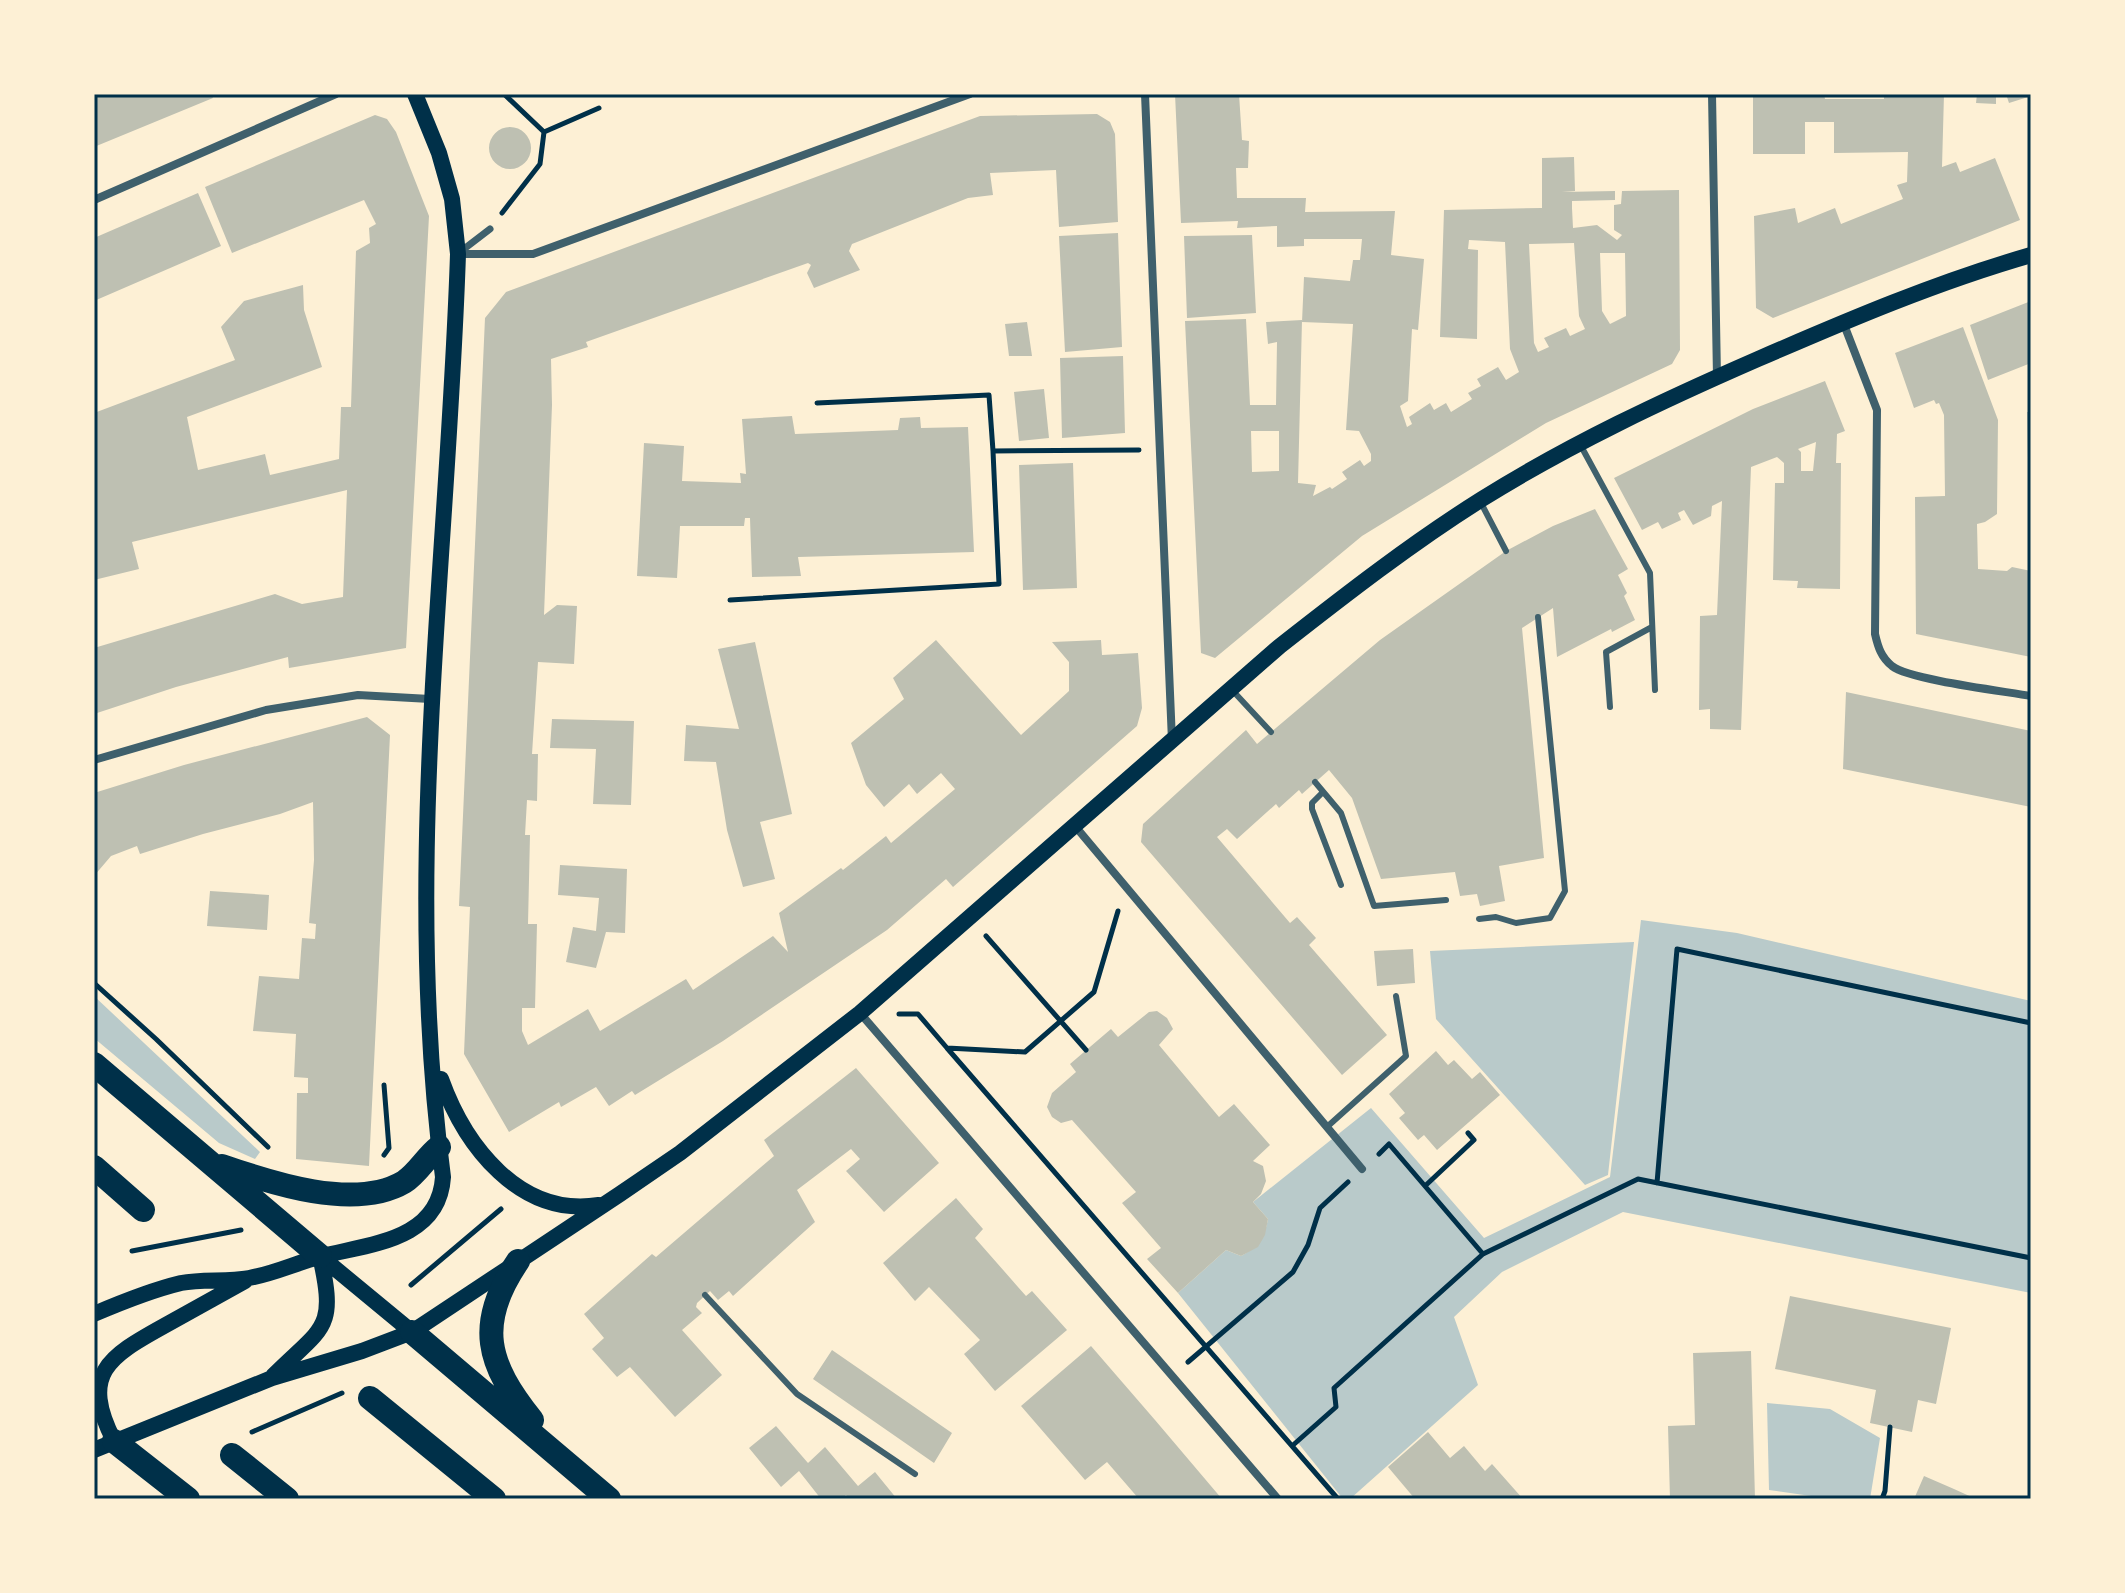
<svg xmlns="http://www.w3.org/2000/svg" width="2125" height="1593" viewBox="0 0 2125 1593" font-family="'Noto Serif',serif">
<style>
.green{fill:#b9caca}
.building{fill:#bec0b2;fill-rule:evenodd}
.lines{fill:none;stroke-linecap:round;stroke-linejoin:round}
.path{stroke:#003049;stroke-width:5}
.service{stroke:#3f606c;stroke-width:6}
.pedestrian{stroke:#3f606c;stroke-width:7}
.minor{stroke:#3f606c;stroke-width:8}
.secondary{stroke:#003049;stroke-width:16}
.motorway{stroke:#003049;stroke-width:24}
.neatline{fill:none;stroke:#003049;stroke-width:3}
</style>
<rect width="100%" height="100%" fill="#fdf0d5"/>
<path class="green" d="M1641,920L1737,933L2031,1001V1293L1623,1212L1502,1272L1454,1317L1478,1385L1350,1499H1343L1178,1293L1226,1250L1241,1256C1259,1246 1264,1239 1268,1219L1253,1202L1371,1108L1484,1238L1610,1177Z
M1634,942L1608,1175L1585,1185L1436,1019L1430,951Z
M94,996L260,1152L255,1159L219,1143L94,1038Z
M1767,1403L1830,1409L1880,1438L1870,1499H1832L1769,1490Z"/>
<path class="building" d="M94,94H211L213,98L94,147Z
M1175,94H1239L1242,140L1249,141L1248,168H1236L1237,198H1306L1305,212L1395,211L1391,255L1424,259L1418,330L1412,329L1408,401L1400,406L1407,427L1412,424L1409,417L1430,403L1434,410L1446,403L1451,412L1472,399L1468,393L1481,386L1477,379L1498,367L1506,380L1519,372L1510,349L1505,242L1469,240L1468,249L1478,250L1477,339L1440,337L1444,210L1542,208V158L1574,157L1575,191L1562,192L1615,191V200L1572,201V208L1573,228L1597,225L1617,240L1622,235L1614,230V205L1621,204L1622,191L1679,190L1680,350L1672,364L1546,423L1362,536L1215,658L1201,653L1185,321L1246,319L1250,405H1276L1277,342L1268,344L1266,322L1302,320L1298,483L1316,485L1313,496L1330,487L1332,489L1347,479L1342,472L1360,460L1364,466L1371,461V454L1359,431L1346,430L1353,324L1302,322L1304,277L1350,281L1353,260H1360L1362,239H1304V246L1277,247V226L1237,228L1238,221L1181,223ZM1574,243L1579,316L1585,329L1570,336L1566,328L1544,338L1549,347L1538,352L1534,343L1529,244ZM1600,253H1625L1626,316L1610,324L1602,311ZM1251,431H1279V471L1252,472Z
M1753,94H1824L1825,99H1884V94H1944L1942,167L1956,162L1960,172L1995,158L2020,220L1773,318L1756,308L1754,216L1795,208L1798,223L1835,208L1841,224L1903,199L1897,185L1907,182L1908,152L1834,153V122H1805V154H1753Z
M1977,94H1996V104L1976,103Z
M2006,94H2027L2028,97L2009,103Z
M1097,114L1110,122L1115,134L1118,222L1059,227L1056,170L990,173L993,195L968,198L852,244L849,251L860,270L814,288L807,273L811,265L808,263L586,342L588,347L551,359L552,405L544,615L557,605L577,606L574,664L538,662L532,754H538L537,801L527,800L525,835H530L528,924H537L535,1008H522V1031L528,1045L588,1009L600,1031L686,979L693,990L773,936L788,952L779,913L841,868L843,870L886,836L891,843L955,789L941,773L917,794L909,784L884,807L866,785L851,743L904,699L893,678L936,640L1021,735L1069,691V662L1052,642L1101,640L1102,655L1138,653L1142,708L1137,726L953,887L946,879L887,930L723,1041L635,1095L632,1091L609,1106L596,1087L561,1107L559,1102L509,1132L464,1054L470,907L459,906L485,318L506,292L980,116Z
M375,115L387,119L396,132L429,216L406,648L289,668L288,657L176,687L94,714V648L275,594L302,604L343,597L347,490L132,542L139,569L94,580V413L235,360L221,327L244,301L303,285L304,310L322,367L187,417L198,470L265,454L270,475L339,459L341,407H351L356,251L370,243L369,228L376,224L364,200L232,253L205,187Z
M489 148a21 21 0 1 1 42 0a21 21 0 1 1-42 0Z
M198,193L221,246L94,301V238Z
M1118,233L1122,347L1065,352L1059,236Z
M1252,235L1256,313L1187,318L1184,236Z
M2031,301V363L1988,380L1970,325Z
M1027,322L1032,356H1009L1005,324Z
M1963,327L1998,420L1997,514L1985,522L1977,524L1978,569L2007,571L2012,567L2031,571V657L1916,634L1915,497L1945,496L1944,415L1939,403L1936,404L1934,400L1914,408L1895,353Z
M1123,356L1125,433L1062,438L1060,358Z
M1825,381L1845,431L1837,434L1836,463H1841L1840,589L1797,588L1798,581L1773,580L1775,483H1784V463L1777,457L1751,467L1741,730L1710,729V709L1699,710L1700,616L1717,615L1722,501L1712,506L1711,516L1693,525L1684,510L1678,513L1681,520L1662,529L1658,522L1642,530L1614,478L1753,409ZM1816,442L1813,471H1801V452L1798,449Z
M1044,389L1049,438L1019,441L1014,392Z
M2027,412H2031V459H2028Z
M792,416L795,434L898,430L900,418L920,417L921,428L968,427L974,552L798,557L801,576L752,577L750,518H745L744,526H680L677,578L637,576L644,443L684,446L682,481L741,483L740,473L746,474L742,419Z
M1073,463L1077,588L1023,590L1019,465Z
M1595,509L1628,569L1618,575L1627,593L1624,596L1635,620L1612,632L1611,629L1557,657L1553,608L1522,628L1544,858L1499,866L1505,901L1480,906L1477,894L1460,896L1455,872L1381,879L1352,798L1329,770L1302,794L1299,790L1279,808L1276,804L1237,839L1227,829L1217,837L1290,923L1297,917L1316,938L1309,945L1387,1035L1342,1075L1141,842L1143,824L1246,730L1257,744L1380,640L1506,551L1553,526Z
M755,642L792,814L760,822L775,879L743,887L727,830L716,762L684,761L686,725L739,729L718,649Z
M1846,692L2031,731V807L1843,769Z
M367,717L390,735L369,1166L296,1159L297,1093H308V1078L294,1077L296,1034L253,1031L259,976L299,979L302,938L315,939L316,924L309,923L314,860L313,802L280,814L203,834L140,854L137,846L111,856L94,876V793L184,765Z
M552,719L634,721L631,805L593,804L596,749L550,748Z
M560,865L627,869L625,933L606,932L596,968L566,962L573,927L596,931L599,898L558,895Z
M210,891L269,895L267,930L207,926Z
M1413,949L1415,983L1377,986L1374,951Z
M1157,1011L1167,1018L1173,1029L1159,1045L1219,1117L1234,1104L1270,1145L1253,1161L1263,1166L1266,1181L1261,1194L1253,1202L1268,1219L1265,1235L1258,1247L1241,1256L1226,1250L1178,1293L1147,1259L1161,1248L1122,1203L1136,1192L1072,1120L1061,1123L1052,1117L1047,1107L1052,1093L1076,1072L1070,1064L1111,1029L1118,1037L1149,1012Z
M1436,1051L1448,1065L1454,1060L1472,1079L1480,1072L1500,1095L1437,1150L1424,1135L1418,1140L1399,1118L1405,1113L1389,1094Z
M856,1068L939,1163L884,1212L846,1171L860,1159L851,1149L797,1190L815,1222L733,1296L729,1291L718,1300L710,1291L697,1303L696,1307L702,1313L682,1330L722,1375L675,1417L630,1367L617,1377L592,1349L604,1338L584,1314L652,1254L656,1257L774,1156L764,1140Z
M956,1198L983,1229L975,1238L1026,1296L1032,1291L1067,1330L995,1391L964,1354L980,1340L929,1287L915,1301L883,1263Z
M1790,1296L1951,1328L1936,1404L1918,1400L1912,1432L1870,1423L1876,1390L1775,1369Z
M1091,1346L1155,1420L1222,1499H1139L1107,1462L1085,1480L1021,1406Z
M832,1350L952,1433L934,1463L813,1379Z
M1751,1351L1755,1499H1670L1668,1426L1695,1425L1693,1353Z
M776,1426L808,1463L825,1447L858,1486L875,1472L897,1499H849L846,1495L842,1499H821L799,1471L781,1487L749,1448Z
M1428,1432L1450,1458L1464,1446L1485,1471L1492,1464L1523,1499H1415L1388,1467Z
M1924,1476L1954,1489L1976,1499H1914Z"/>
<g class="lines">
<path class="path" d="M504,94L544,132L599,108
M502,213L540,164L544,132
M817,403L989,395L993,451
M730,600L999,584L993,451L1139,450
M1118,911L1094,992L1025,1052L947,1048L1338,1499
M986,936L1086,1050
M94,983L156,1039L268,1147
M899,1014H918L947,1048
M1379,1154L1389,1144L1483,1254L1638,1179L2031,1258
M384,1155L389,1148L384,1085
M1657,1183L1677,949L2031,1023
M1425,1186L1474,1140L1468,1133
M132,1251L241,1230
M411,1285L501,1209
M1188,1362L1293,1272L1308,1245L1320,1208L1348,1182
M252,1432L342,1393
M1292,1446L1336,1407L1334,1388L1483,1254
M112,1499H114
M1882,1499L1885,1491L1890,1427"/>
<path class="service" d="M1581,446L1650,573L1655,690
M1480,501L1506,551
M1233,691L1271,732
M1610,707L1606,652L1652,627
M1315,782L1341,813L1374,906L1446,900
M1323,792L1312,803V809L1341,885
M1479,919L1496,917L1516,923L1550,918L1565,891L1538,617
M1328,1126L1406,1056L1396,996
M705,1295L797,1394L915,1474"/>
<path class="pedestrian" d="M460,252L490,229"/>
<path class="minor" d="M1145,94L1172,741
M1712,94L1717,377
M94,200L336,94
M458,254H533L970,94
M1843,322L1877,410L1875,634C1878,647 1881,657 1892,666C1910,680 2003,691 2031,696
M94,760L266,710L358,695L430,699
M1075,826L1362,1169
M860,1013L1278,1499"/>
<path class="secondary" d="M441,1079C465,1146 520,1218 599,1205
M320,1256L412,1332
M94,1314C122,1302 152,1290 181,1283C203,1279 227,1282 249,1278C273,1274 296,1263 319,1257C366,1244 439,1242 443,1177C402,869 448,562 458,254L452,199L439,153L415,94
M273,1376C323,1326 337,1331 320,1256
M114,1441C80,1374 108,1357 164,1326C191,1311 218,1296 245,1281
M94,1450L272,1378L362,1351L412,1332L620,1194L680,1153L860,1013L1280,646C1345,595 1412,543 1482,499C1570,444 1664,400 1758,359C1848,320 1937,282 2031,255"/>
<path class="motorway" d="M94,1064L320,1256
M222,1166C271,1183 355,1211 404,1182C418,1173 426,1157 439,1147
M94,1167L143,1210
M518,1261C475,1324 487,1364 532,1420
M412,1332L609,1499
M370,1398L494,1499
M114,1441L188,1499
M232,1455L287,1499"/>
</g>
<rect width="2125" height="1593" fill="none" stroke="#fdf0d5" stroke-width="192"/>
<rect x="96" y="96" width="1933" height="1401" class="neatline"/>
</svg>
